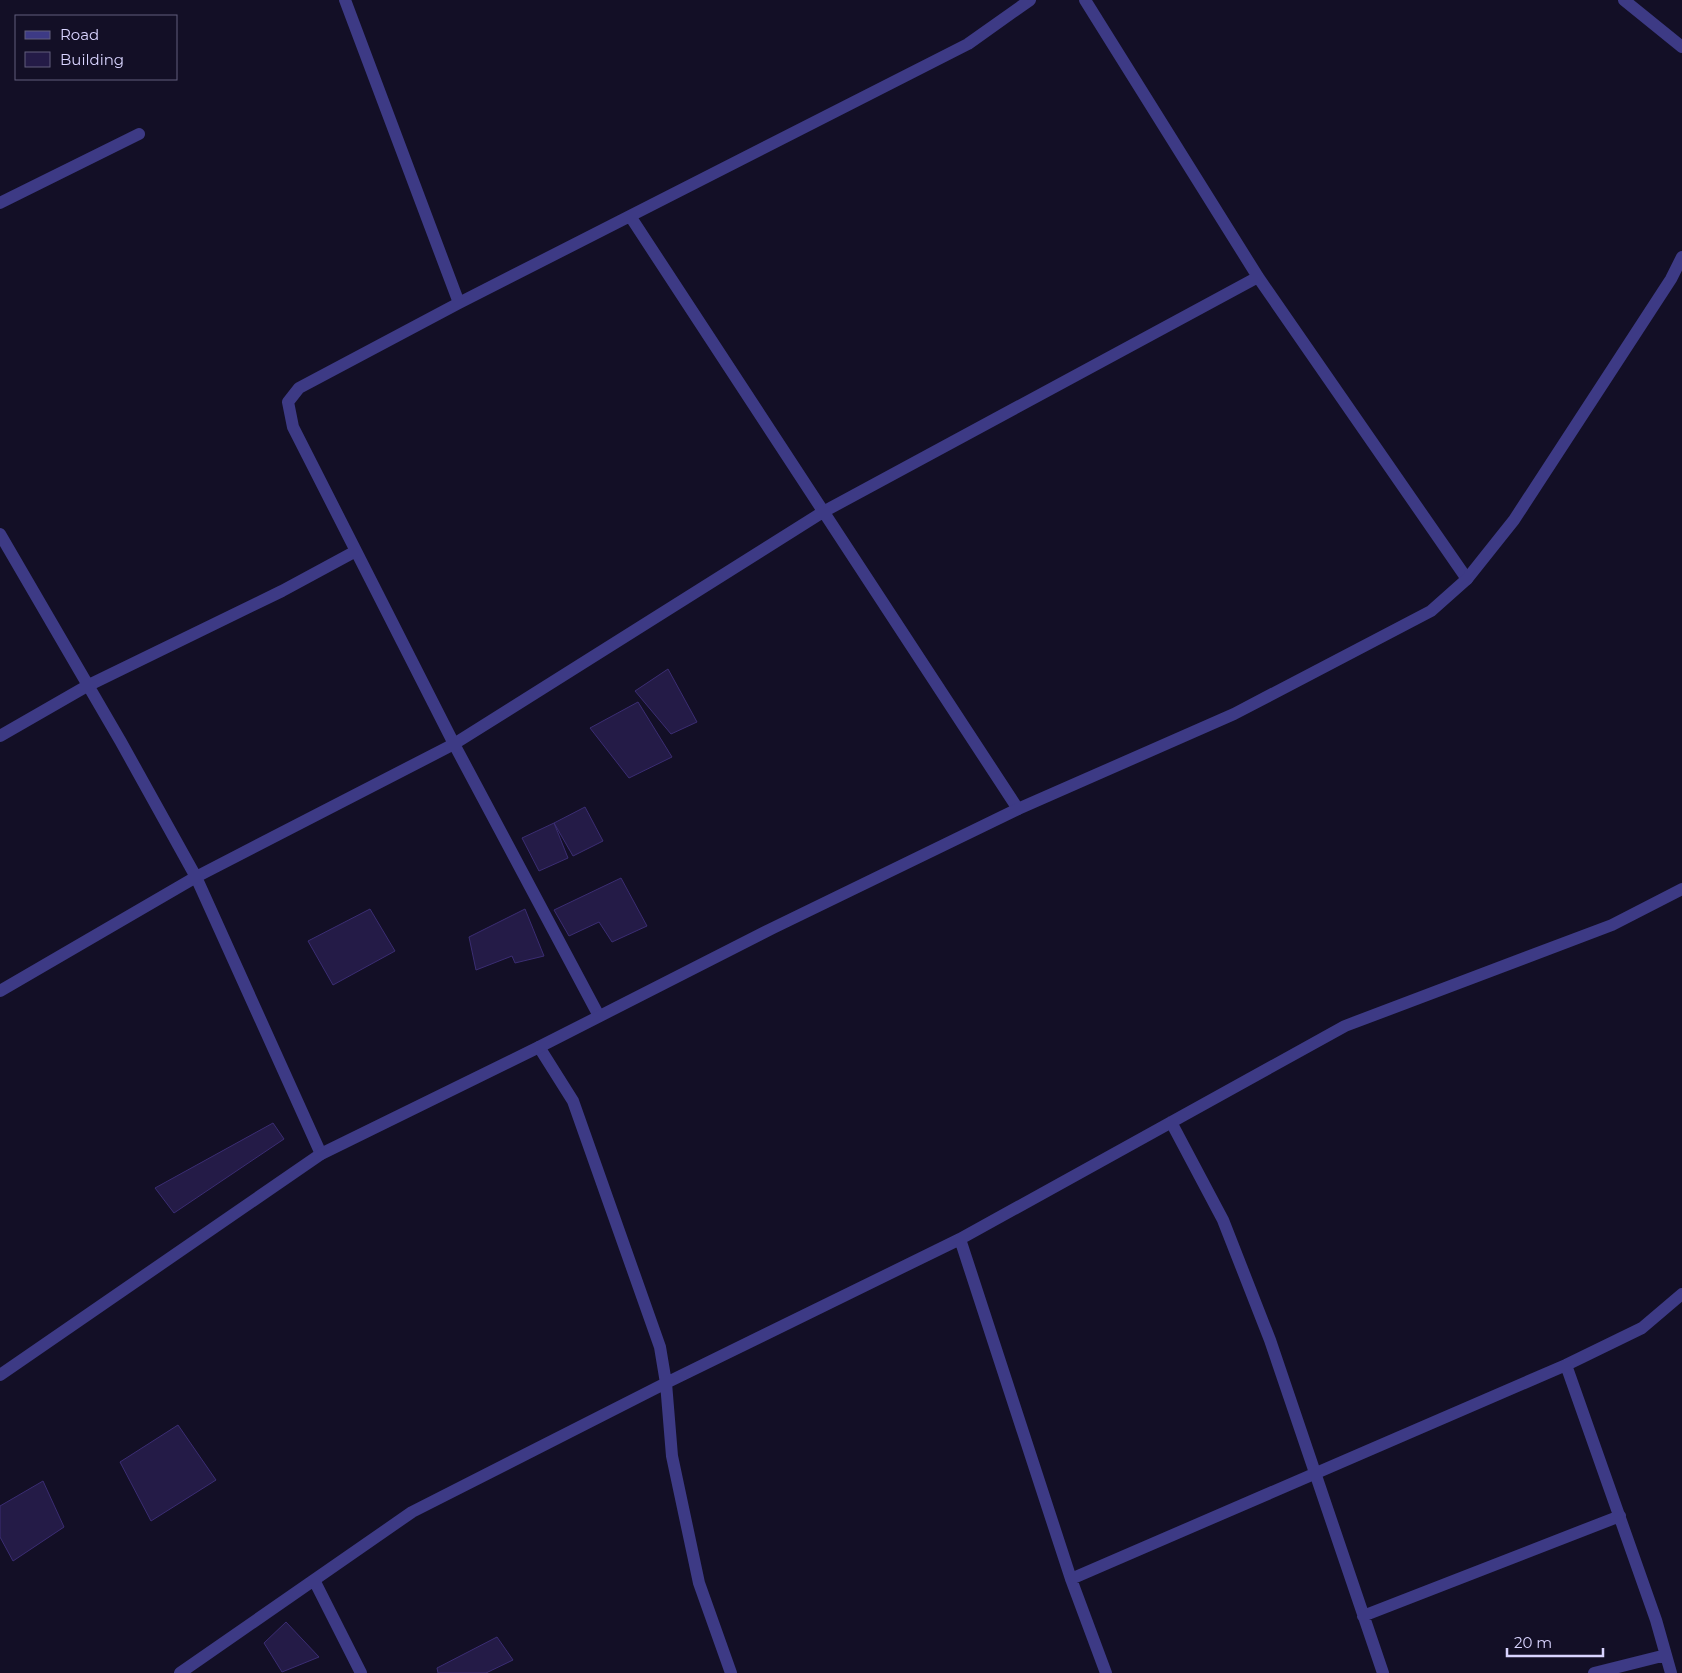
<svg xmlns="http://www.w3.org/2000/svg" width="1682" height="1673" viewBox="0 0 1682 1673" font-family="Montserrat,sans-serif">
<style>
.building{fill:#241b47;stroke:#3b2d73}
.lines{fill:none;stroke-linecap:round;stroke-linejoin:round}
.minor{stroke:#3d3a85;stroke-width:12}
.tertiary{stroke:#3d3a85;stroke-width:12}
</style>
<rect width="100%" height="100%" fill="#130f26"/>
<path class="building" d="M668,669L697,722L671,734L635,691Z
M638,702L672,757L629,778L590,728Z
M585,807L603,841L573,856L554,823Z
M554,823L568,858L539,871L522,838Z
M621,878L647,926L612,942L599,922L569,936L554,910Z
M370,909L395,951L333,985L308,941Z
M525,909L544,956L515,963L512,956L476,970L469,937Z
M273,1123L284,1139L174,1213L155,1188Z
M178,1425L216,1480L151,1521L120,1462Z
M43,1481L64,1527L13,1561L0,1537V1506Z
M286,1622L319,1657L282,1672L264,1643Z
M497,1637L513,1660L486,1673H438L437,1668Z"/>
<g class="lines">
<path class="minor" d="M345,0L459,303
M1085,0L1258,277L1467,579
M1624,0L1682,47
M0,203L139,134
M630,216L1018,809
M0,534L121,742L196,877L321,1154
M0,736L87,686L282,591L356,551
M0,991L196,877L454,744L823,512L1258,277
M599,1016L454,744L293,427L288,402L299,388L459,303L968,44L1030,0
M539,1047L573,1101L660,1347L666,1383L672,1456L699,1583L731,1673
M1171,1122L1223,1220L1270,1340L1383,1673
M960,1239L1071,1579L1106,1673
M1566,1365L1656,1620L1671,1673
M1071,1579L1566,1365L1642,1328L1682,1294
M314,1580L361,1673
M1363,1616L1620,1516
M180,1673L412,1512L666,1383L960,1239L1345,1026L1612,925L1682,889
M1594,1673L1666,1655"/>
<path class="tertiary" d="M0,1375L321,1154L539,1047L773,928L1018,809L1234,714L1431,611L1467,579L1514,520L1671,279L1682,257"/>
</g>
<rect x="15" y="15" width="162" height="65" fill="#130f26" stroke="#625e7d"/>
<rect x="25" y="31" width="25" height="8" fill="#3d3a85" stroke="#625e7d"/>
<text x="60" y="40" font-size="15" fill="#d9d4ff">Road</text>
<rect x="25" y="52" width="25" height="15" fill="#241b47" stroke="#625e7d"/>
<text x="60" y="65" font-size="15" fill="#d9d4ff">Building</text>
<path d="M1507 1648v8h96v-8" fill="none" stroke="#d9d4ff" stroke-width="2.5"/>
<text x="1514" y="1648" font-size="15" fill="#d9d4ff" stroke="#130f26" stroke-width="4" paint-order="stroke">20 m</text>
</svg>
